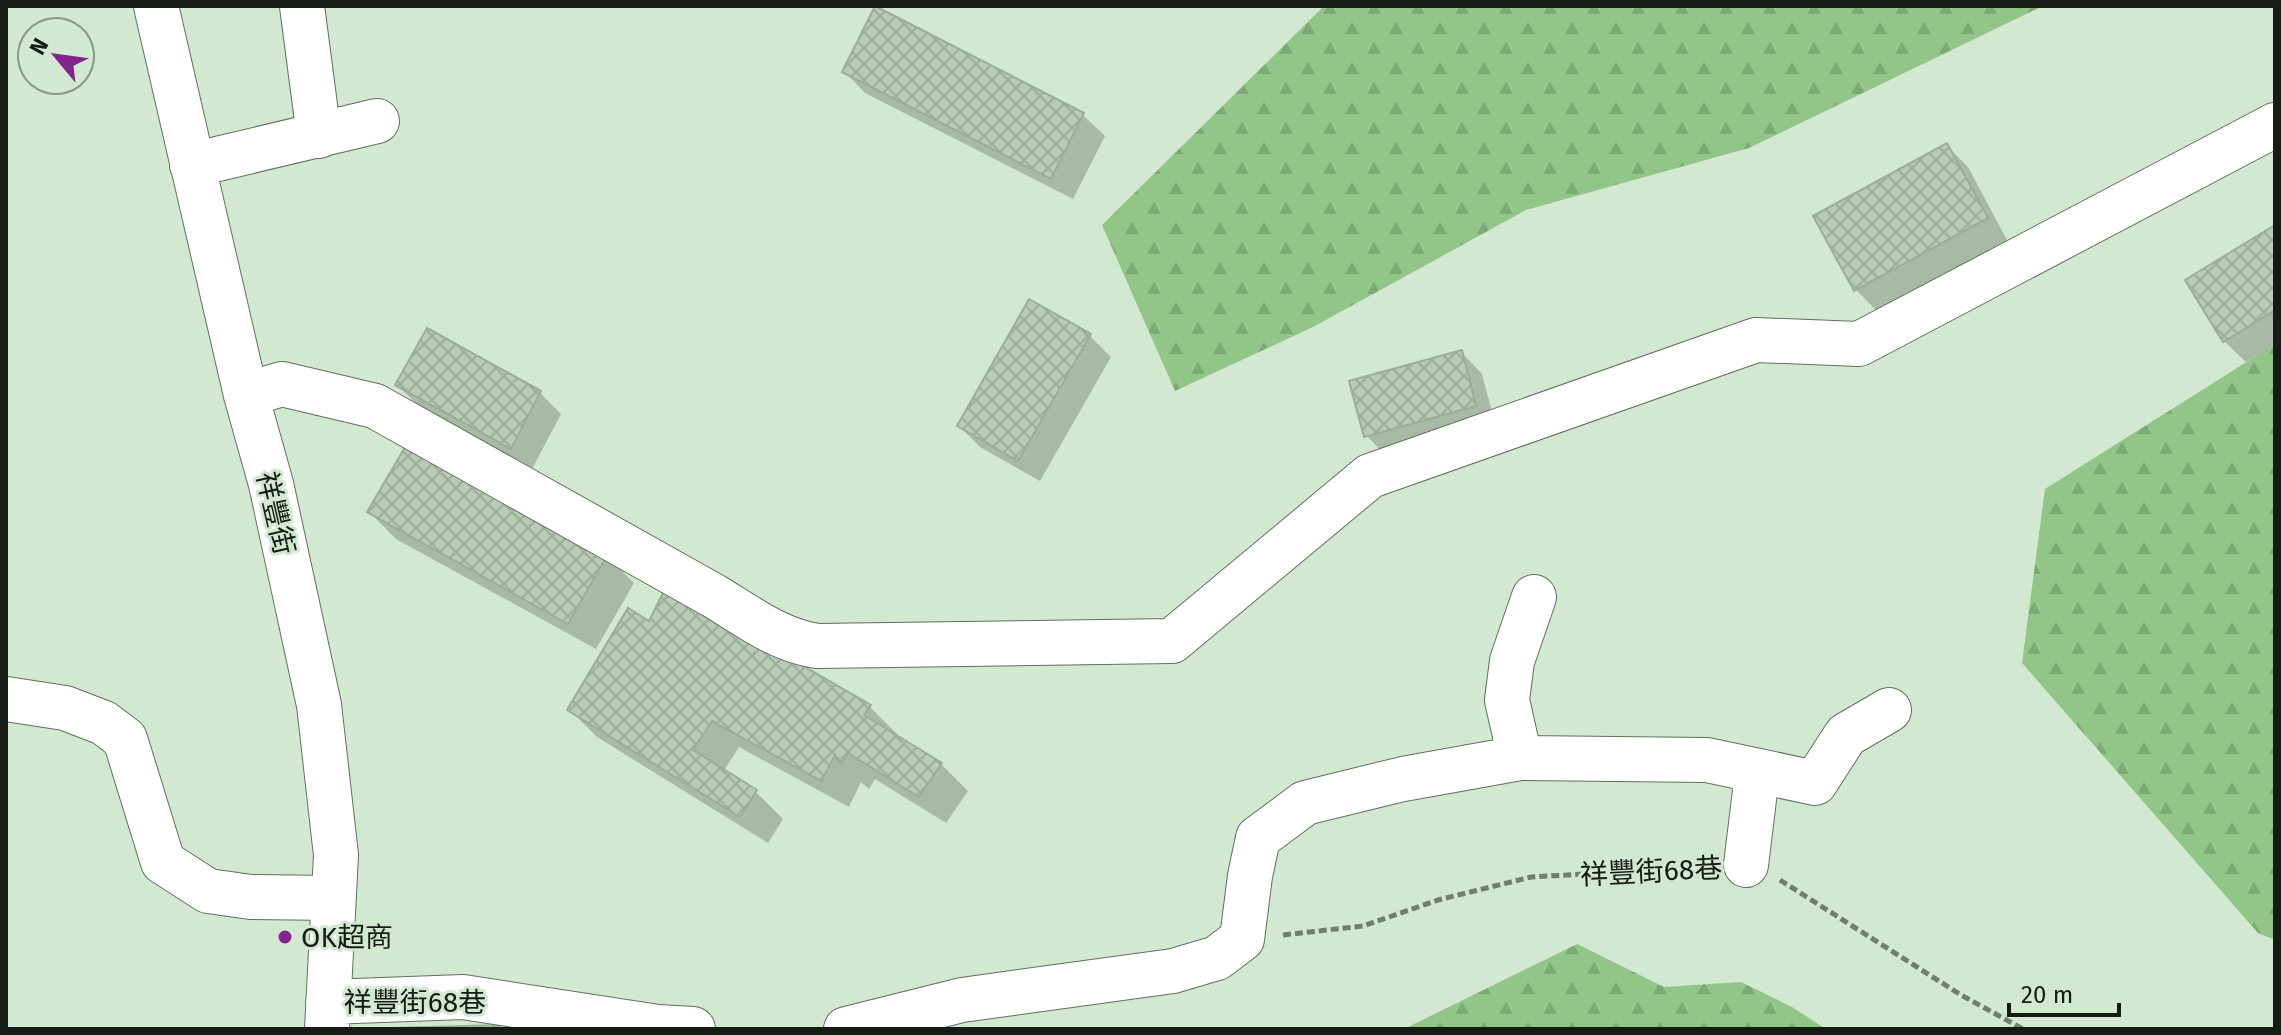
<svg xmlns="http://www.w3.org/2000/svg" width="2281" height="1035" viewBox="0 0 2281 1035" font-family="'Fira Sans','Noto Sans TC',sans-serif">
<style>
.forest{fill:url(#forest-firs)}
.shadow{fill:#0003}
.building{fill:url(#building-cross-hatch);stroke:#9aad97;stroke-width:2}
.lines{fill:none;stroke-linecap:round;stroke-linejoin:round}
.minor-casing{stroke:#5f715c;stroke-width:46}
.path{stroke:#707e6e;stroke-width:5;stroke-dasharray:8 4;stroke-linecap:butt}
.minor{stroke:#fff;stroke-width:44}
.poi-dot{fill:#84248f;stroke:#d3e8d0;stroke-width:3}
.labels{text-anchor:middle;stroke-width:6;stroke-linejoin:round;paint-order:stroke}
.street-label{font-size:28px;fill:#151c14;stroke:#d3e8d0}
.poi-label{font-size:28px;fill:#151c14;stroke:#d3e8d0;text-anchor:start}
</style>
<defs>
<pattern id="forest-firs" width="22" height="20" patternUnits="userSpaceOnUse" patternTransform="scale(2)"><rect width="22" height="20" fill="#91c688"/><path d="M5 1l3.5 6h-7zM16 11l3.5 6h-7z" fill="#7caa74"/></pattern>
<pattern id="building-cross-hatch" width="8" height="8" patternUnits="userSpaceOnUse" patternTransform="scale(2)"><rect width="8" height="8" fill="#b8ccb5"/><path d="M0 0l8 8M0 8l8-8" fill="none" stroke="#9daf9b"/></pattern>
</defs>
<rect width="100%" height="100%" fill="#d3e8d0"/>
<path class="forest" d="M1324,6H2043L1749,148L1526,210L1313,327L1175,391L1102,225Z
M2275,344V940L2258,933L2022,663L2045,489Z
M1577,944L1664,987L1741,982L1792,1007L1826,1029H1404Z"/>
<path class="shadow" d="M876,9L1083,115L1105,136L1073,199L865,93L844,71Z
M1947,146L1968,167L2007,240L1877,311L1856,290Z
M2275,227V344L2246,362L2224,341Z
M1090,336L1111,357L1040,481L980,447L959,426Z
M1461,352L1482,374L1496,427L1387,457L1366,435Z
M397,385L540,393L561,414L532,469L419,406Z
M369,512L607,556L634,583L596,649L396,539Z
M667,590L870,707L897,734L895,736L941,764L968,791L946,823L875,779L869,789L861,782L849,807L739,747L723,772L756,792L783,819L768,843L597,737L570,710L650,624Z
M500,1027L544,1029H427Z"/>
<path class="building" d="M875,6L1084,113L1051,179L842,72Z
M1947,143L1988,218L1854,291L1813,216Z
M2275,225V310L2223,342L2185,280Z
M1029,299L1091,334L1018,461L957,426Z
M427,328L541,391L511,449L395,385Z
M1462,350L1476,406L1364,437L1349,381Z
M408,442L608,554L568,624L367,512Z
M666,587L871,705L864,715L942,763L919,797L848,753L841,763L834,757L821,781L712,721L693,750L757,790L740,817L567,710L628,608L649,621Z
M500,1025L499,1029H355Z"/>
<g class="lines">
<g class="minor-casing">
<path id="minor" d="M156,6L246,395L271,484L319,705L336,855L327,1029
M302,6L319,136
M192,165L377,121
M246,395L282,384L375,406L714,596C747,616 778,640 817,646L1172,641L1370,476L1756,340L1859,344L2275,125
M6,699L65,708L104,723L125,739L163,862L208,891L251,897L333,898
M1520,758L1507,700L1512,661L1534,597
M1746,865L1755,791L1753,771
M328,1002L463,997L658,1027L693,1029
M846,1029L962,1000L1173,971L1217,958L1242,939L1250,876L1258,838L1305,803L1403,779L1520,758L1707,760L1815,783L1846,735L1889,710"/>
</g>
<path class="path" d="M1780,880L1961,995L2023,1029
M1283,935L1363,926L1438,900L1531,877L1709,867"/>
<use href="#minor" class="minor"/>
</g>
<circle class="poi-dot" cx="285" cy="937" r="8"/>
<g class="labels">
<g class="street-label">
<text transform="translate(276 513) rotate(77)" y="10">祥豐街</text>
<text transform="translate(1651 871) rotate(-3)" y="10">祥豐街68巷</text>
<text x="415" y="1012">祥豐街68巷</text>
</g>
<g class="poi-label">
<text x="301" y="947">OK超商</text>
</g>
</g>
<rect width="2281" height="1035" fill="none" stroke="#151c14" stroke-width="16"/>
<g transform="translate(56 56) rotate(299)"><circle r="38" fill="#d3e8d0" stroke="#879685" stroke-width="2"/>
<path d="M0-6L14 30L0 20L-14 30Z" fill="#84248f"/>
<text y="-12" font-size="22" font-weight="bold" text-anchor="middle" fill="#151c14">N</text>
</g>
<path d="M2009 1003v12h110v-12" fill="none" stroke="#151c14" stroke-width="4"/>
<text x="2021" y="1003" font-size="24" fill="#151c14" stroke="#d3e8d0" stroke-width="6" paint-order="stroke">20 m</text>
</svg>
